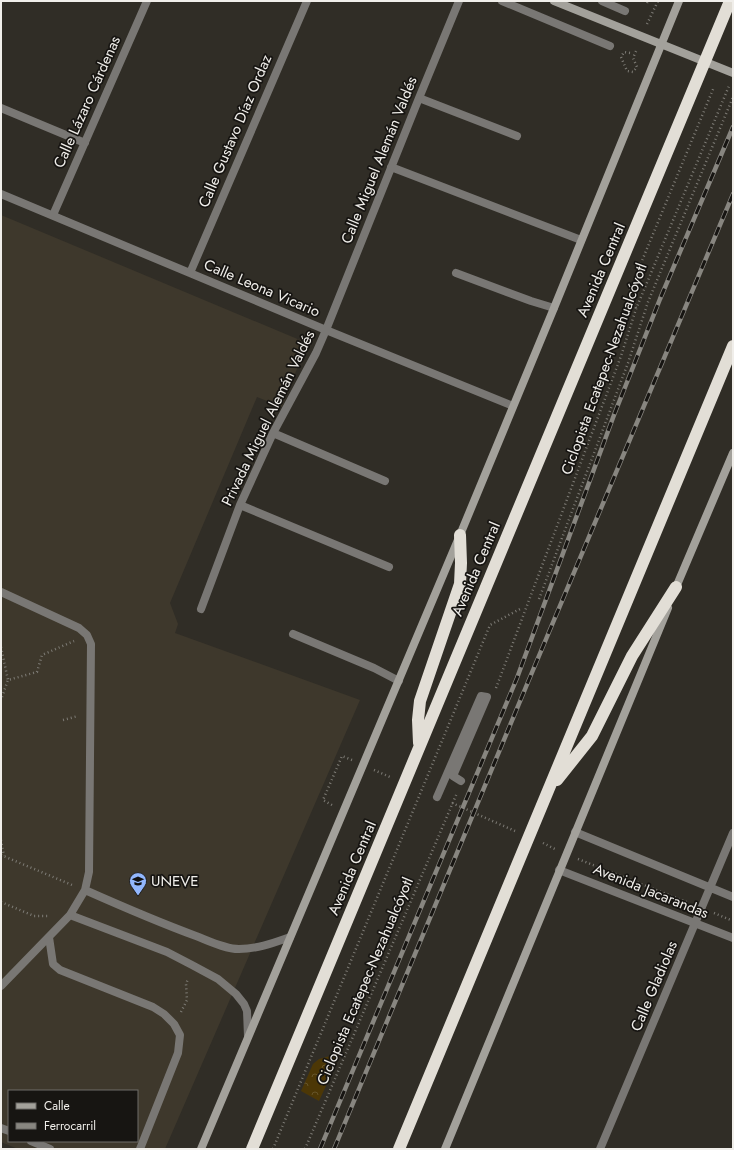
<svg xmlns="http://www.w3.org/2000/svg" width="734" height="1150" viewBox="0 0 734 1150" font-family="Jost,sans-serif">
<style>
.built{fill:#3e382c;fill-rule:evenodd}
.forest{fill:url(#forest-crowns)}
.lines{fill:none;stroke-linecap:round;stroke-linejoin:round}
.path{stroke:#7e7c76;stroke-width:2.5;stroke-dasharray:1 3;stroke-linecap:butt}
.lane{stroke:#797774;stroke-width:8}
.street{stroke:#797774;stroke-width:8}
.secondary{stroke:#a3a19b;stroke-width:8}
.highway{stroke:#e2ded6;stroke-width:12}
.rail-casing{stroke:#888680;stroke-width:4.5}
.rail{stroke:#171512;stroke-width:3;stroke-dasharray:9;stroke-linecap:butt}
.labels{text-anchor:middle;stroke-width:3.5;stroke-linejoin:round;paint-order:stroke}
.street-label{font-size:15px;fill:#f0eeea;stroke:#171512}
.poi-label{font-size:15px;fill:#f0eeea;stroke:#171512;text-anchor:start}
</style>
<defs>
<pattern id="forest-crowns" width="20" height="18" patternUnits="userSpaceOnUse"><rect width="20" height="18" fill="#4c3706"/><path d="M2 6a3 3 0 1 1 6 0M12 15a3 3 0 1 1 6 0" fill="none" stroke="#66542a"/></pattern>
</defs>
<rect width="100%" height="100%" fill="#302d26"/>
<path class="built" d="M1,215L307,343L282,407L257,397L170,603L178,624L175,633L360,700L165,1149H18L1,1142ZM9,1091H137V1141H9Z"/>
<path class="forest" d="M341,1053L319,1101L301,1091L313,1064L319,1059Z"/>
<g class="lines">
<path class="path" d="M647,3L648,1
M647,24L658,1
M630,53L624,52L621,57L627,71L633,72L637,67L633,58L637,49
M636,308L629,292L714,87
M539,599L628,363L648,302L733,97
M1,647L8,680
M496,688L621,356L636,309L729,86
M2,697L8,680L37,672L42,655L74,641
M63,720L78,716
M374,770L390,777
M452,803L515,831
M332,805L323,800L342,756L352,760
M1,840L4,856
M543,843L555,849
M1,855L72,885
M578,859L689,903
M1,902L34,916H50
M714,913L733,921
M181,1012L187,1000L186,984L188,979
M273,1149L490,625L520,609
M305,1149L457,793"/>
<path class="lane" d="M502,1L610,46
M602,1L625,11
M1,592L79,628L87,635L91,644L89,872L85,890L70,915L1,986
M437,797L481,696L487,697L453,776L461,781
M85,890C121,906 158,922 196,936C209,941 225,949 239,949C257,949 273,943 290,937
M70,915L167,952L192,965L218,979L236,994L244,1004L247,1011L248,1036
M49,937L53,964L60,970L153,1007L164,1014L174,1024L180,1035L178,1053L140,1149
M1,1128L9,1131
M31,1141L50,1149"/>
<path class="street" d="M419,98L517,136
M1,108L85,143
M391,167L581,240
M1,194L326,330L513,406
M53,215L147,1
M190,273L307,1
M456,273L531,301L554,308
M273,433L385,481
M240,505L389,567
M201,609L240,505L273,433L316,353L326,330L419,98L459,1
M293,634L374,668L399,681
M575,832L733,897
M559,870L733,938
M600,1149L733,833"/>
<path class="secondary" d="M554,1L733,73
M674,592L733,453
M201,1149L460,535L554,308L679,1
M445,1149L668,608"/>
<path class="highway" d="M419,743L418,720L420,701L460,584L461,563L460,535
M557,780L592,736L632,656L676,587
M252,1149L730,1
M399,1149L733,346"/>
<g class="rail-casing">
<path id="rail" d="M320,1149L517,678L614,415L660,299L733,127
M334,1149L528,682L733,194"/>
</g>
<use href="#rail" class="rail"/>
</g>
<defs>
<g id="university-pin" transform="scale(0.9)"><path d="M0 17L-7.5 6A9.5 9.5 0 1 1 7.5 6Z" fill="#92b7fd" stroke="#171512"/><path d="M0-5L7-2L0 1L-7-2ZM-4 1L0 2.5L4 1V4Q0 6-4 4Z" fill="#111"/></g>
</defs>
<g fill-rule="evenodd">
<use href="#university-pin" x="138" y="881"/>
</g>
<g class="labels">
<g class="street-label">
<text transform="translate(87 102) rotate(-66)" y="5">Calle Lázaro Cárdenas</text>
<text transform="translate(235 131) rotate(-67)" y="5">Calle Gustavo Díaz Ordaz</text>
<text transform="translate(379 160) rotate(-68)" y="5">Calle Miguel Alemán Valdés</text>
<text transform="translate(601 270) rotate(-67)" y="5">Avenida Central</text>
<text transform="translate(262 288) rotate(23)" y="5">Calle Leona Vicario</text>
<text transform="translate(604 369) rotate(-70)" y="5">Ciclopista Ecatepec-Nezahualcóyotl</text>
<text transform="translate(268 418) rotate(-64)" y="5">Privada Miguel Alemán Valdés</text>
<text transform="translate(476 569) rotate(-67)" y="5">Avenida Central</text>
<text transform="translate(352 868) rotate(-67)" y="5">Avenida Central</text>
<text transform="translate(651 891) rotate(22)" y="5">Avenida Jacarandas</text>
<text transform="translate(365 981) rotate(-67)" y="5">Ciclopista Ecatepec-Nezahualcóyotl</text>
<text transform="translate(654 986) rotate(-67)" y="5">Calle Gladiolas</text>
</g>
<g class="poi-label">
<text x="151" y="886">UNEVE</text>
</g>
</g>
<rect width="734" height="1150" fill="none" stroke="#f0eeea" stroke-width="4"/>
<rect x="8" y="1090" width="130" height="52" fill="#171512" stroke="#6e6c68"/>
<rect x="16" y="1103" width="20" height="6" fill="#a3a19b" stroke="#6e6c68"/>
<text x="44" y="1110" font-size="12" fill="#f0eeea">Calle</text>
<rect x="16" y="1123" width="20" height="6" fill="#888680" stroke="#6e6c68"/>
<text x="44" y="1130" font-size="12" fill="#f0eeea">Ferrocarril</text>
</svg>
